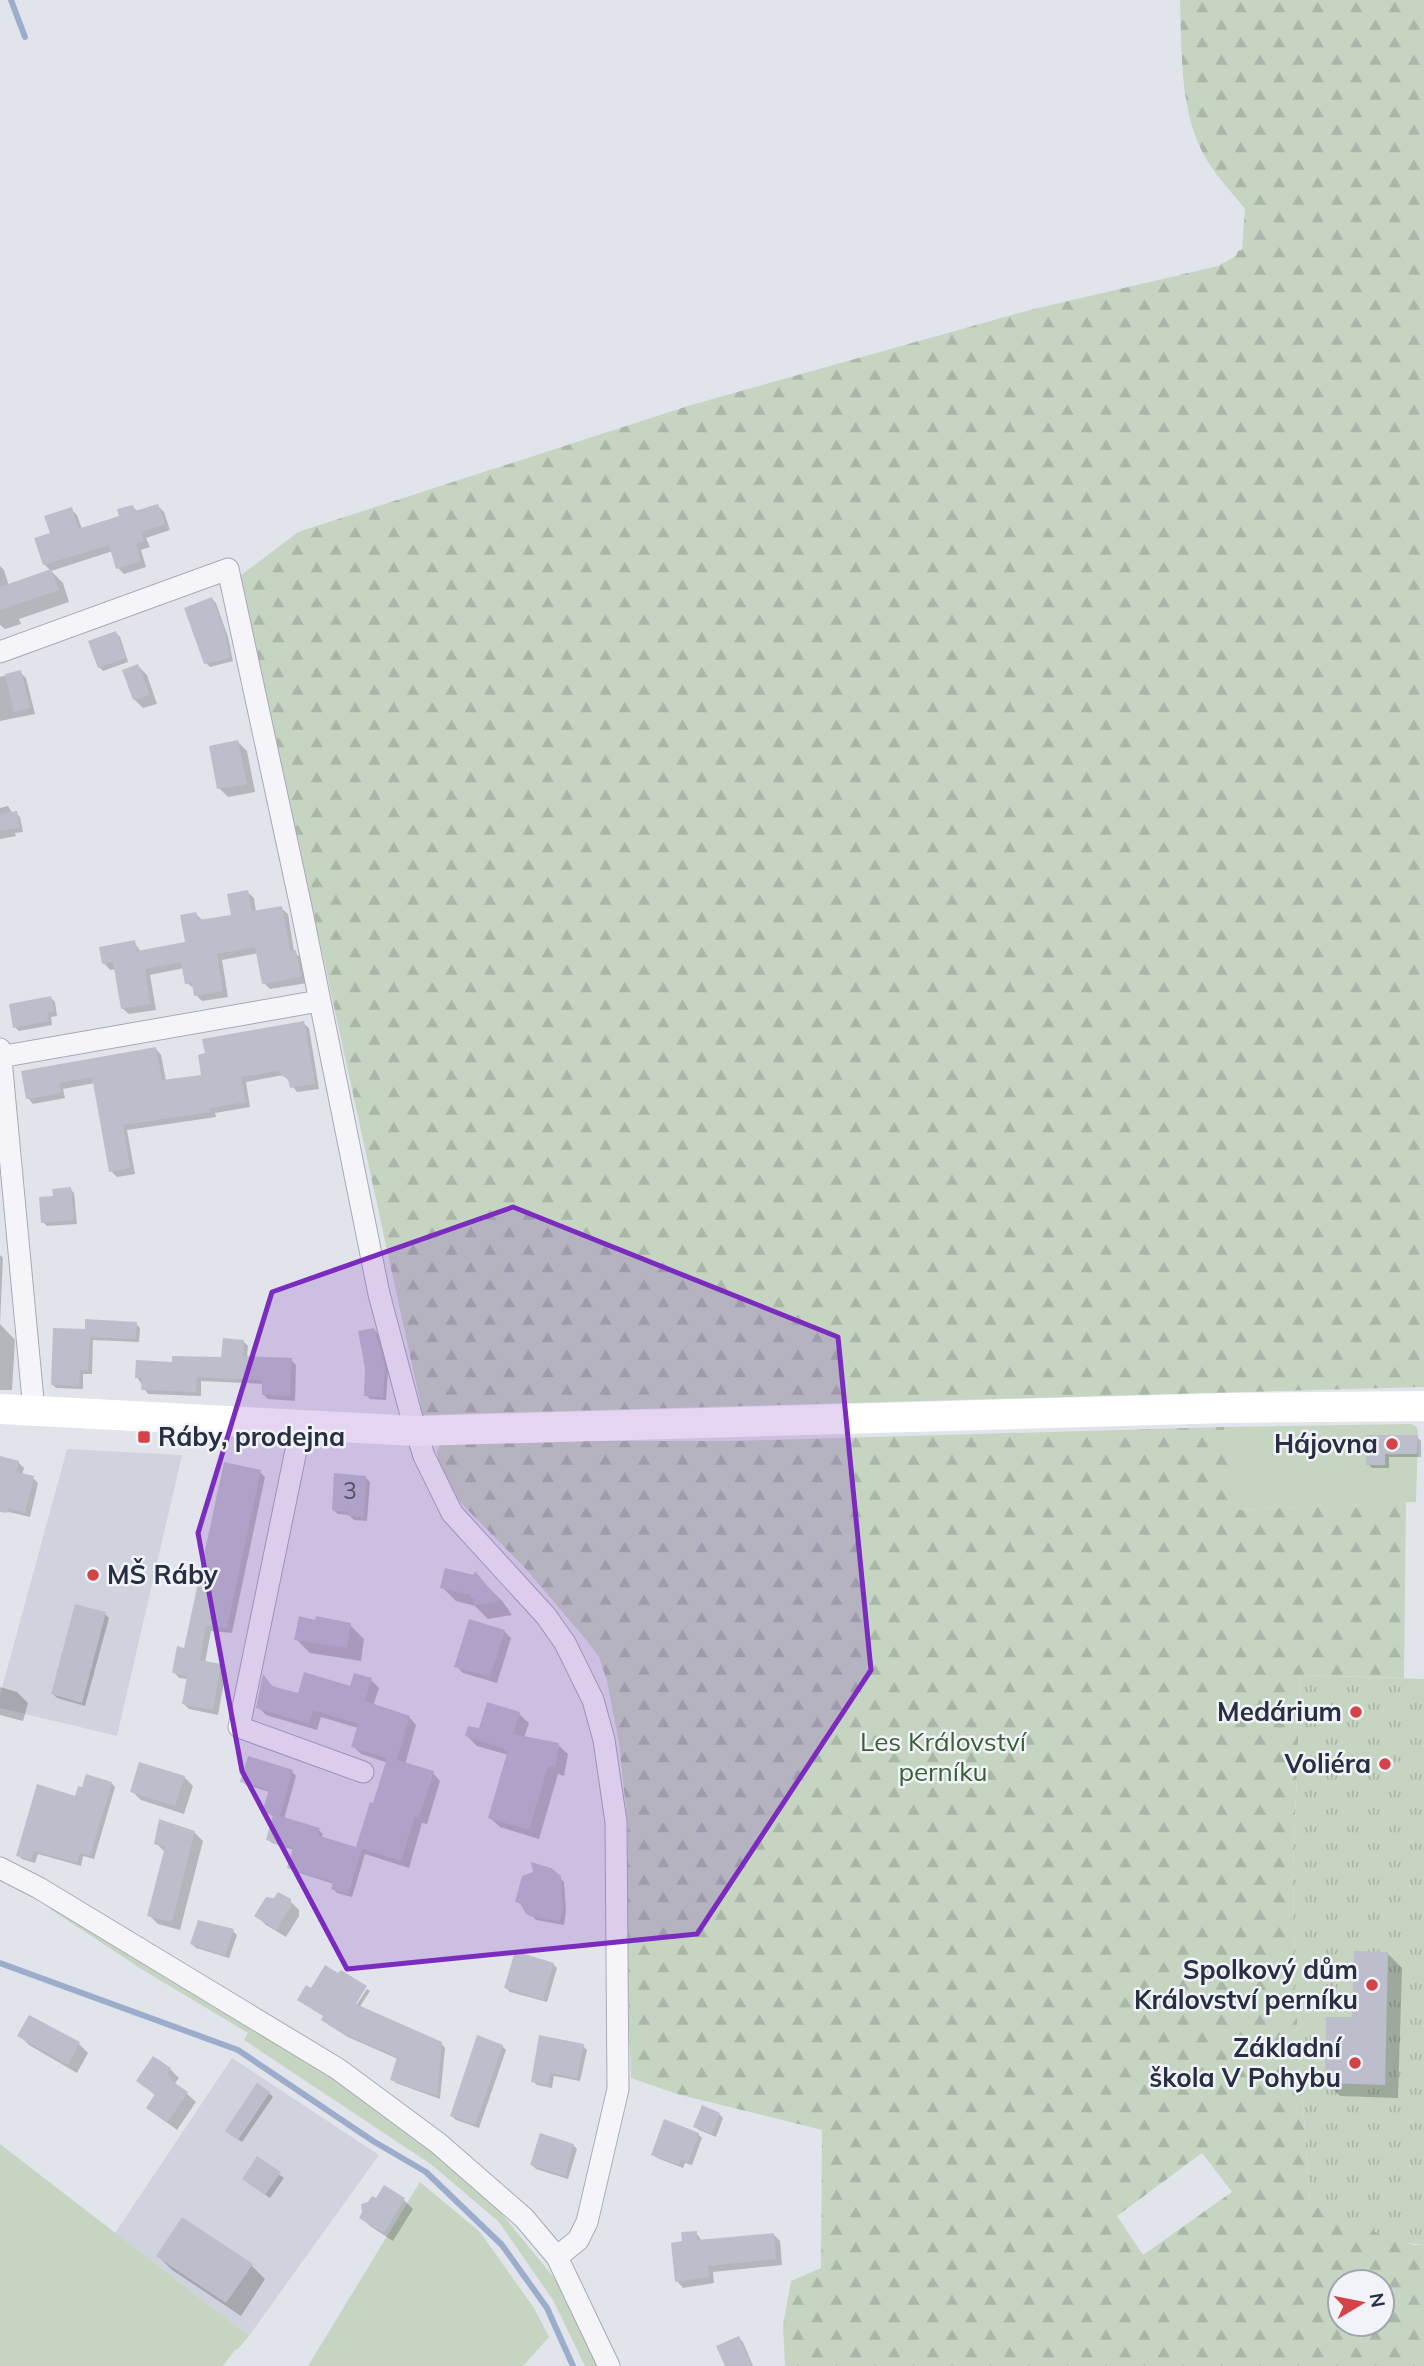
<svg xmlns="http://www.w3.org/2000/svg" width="1424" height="2366" viewBox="0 0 1424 2366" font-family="Mulish,sans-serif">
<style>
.built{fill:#d0d3dd}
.green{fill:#c5d5c2}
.forest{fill:url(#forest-firs);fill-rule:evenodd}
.park{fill:url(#park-tufts)}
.shadow{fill:#0003}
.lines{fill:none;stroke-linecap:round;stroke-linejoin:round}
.stream{stroke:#9cadcb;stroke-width:6}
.building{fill:#bcbfcb}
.street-casing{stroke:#a7aab5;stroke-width:23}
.street{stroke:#f5f5f9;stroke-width:21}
.secondary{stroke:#fff;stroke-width:30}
.marked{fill:#7b2cbf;fill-opacity:0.2;stroke:#7b2cbf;stroke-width:5;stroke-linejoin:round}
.poi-dot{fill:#d34347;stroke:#f1f3f8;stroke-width:2.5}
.labels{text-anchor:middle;stroke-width:5;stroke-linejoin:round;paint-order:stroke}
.number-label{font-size:23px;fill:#4e5365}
.poi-label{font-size:26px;font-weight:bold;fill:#292f43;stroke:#f1f3f8;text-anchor:end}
.park-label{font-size:26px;fill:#385f36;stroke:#f1f3f8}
</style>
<defs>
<pattern id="forest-firs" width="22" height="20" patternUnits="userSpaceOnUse" patternTransform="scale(1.75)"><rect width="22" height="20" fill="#c5d5c2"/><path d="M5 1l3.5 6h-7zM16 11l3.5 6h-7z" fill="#a9b7a8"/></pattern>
<pattern id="park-tufts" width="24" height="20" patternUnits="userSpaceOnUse" patternTransform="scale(1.75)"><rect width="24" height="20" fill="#c5d5c2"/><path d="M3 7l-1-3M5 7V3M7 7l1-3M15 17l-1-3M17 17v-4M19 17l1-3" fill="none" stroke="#a9b7a8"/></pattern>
</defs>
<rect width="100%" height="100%" fill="#e2e4eb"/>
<path class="built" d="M67,1449L182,1455L117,1736L0,1708V1695Z
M232,2058L379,2155L249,2336L115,2233Z"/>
<path class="green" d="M1411,1424L1417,1427L1418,1435L1416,1502L1237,1510L1224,1427Z
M56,1907L316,2063L400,2126L487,2196L560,2285L598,2366H585L553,2300L499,2222L432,2165L244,2040L248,2033L143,1970L50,1909Z
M0,2144L249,2336L238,2349L235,2350L223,2366H0Z
M420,2182L480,2232L534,2308L549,2337L523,2366H308Z"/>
<path class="forest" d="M1180,0H1424V1387L423,1415L240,576L298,532L691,405L1030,310L1218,266L1236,256L1238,251L1242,250L1245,209C1233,194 1219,179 1208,162C1179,115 1182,54 1180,0Z
M1224,1427L1238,1510L1406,1502L1404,1678L1301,1675L1293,1870L1295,1991L1310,2204L1413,2245H1424V2366H785L783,2325L791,2281L821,2268L822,2130L677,2094L631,2078L626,1953L628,1828L619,1743L607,1681L599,1657L588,1642L526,1569L453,1495L438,1463L437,1451L440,1444L447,1441H733ZM1202,2153L1232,2192L1143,2255L1117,2216ZM1340,2282H1382V2324H1340Z"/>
<path class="park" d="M1301,1675L1424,1679V2245L1398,2242L1310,2204L1295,1991L1293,1870Z"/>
<path class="shadow" d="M158,506L164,512L170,530L146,538L150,547L141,550L146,567L124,574L118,568L113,551L51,571L44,564L52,534L71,509L77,515L82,529L121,517L133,507L138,512Z
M0,566L4,570L9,586L51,571L63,583L69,602L19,619L21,624L5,629L0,625Z
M212,599L216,603L228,637L233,661L210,667L206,663Z
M116,633L120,637L128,662L103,671L99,667Z
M138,666L147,675L157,704L143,708L134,699Z
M20,672L26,678L35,714L0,721V677Z
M238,742L247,751L255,792L228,797L219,788Z
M8,806L13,814L16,813L20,817L23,832L15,833L16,836L0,839V808Z
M247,892L254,898L256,912L281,908L288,914L294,952L302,959L307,983L270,989L264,983L258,953L222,960L228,997L202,1001L196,995L195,989L187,983L184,968L150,975L156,1010L129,1014L122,1008L116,969L110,970L104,963L134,942L141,952L187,943L196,914L202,920L233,916Z
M51,998L55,1002L57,1016L51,1017L52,1025L19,1031L15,1027Z
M303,1023L309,1028L319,1089L297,1092L284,1075L246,1082L250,1107L215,1113L216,1117L127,1130L135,1174L117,1177L111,1171L95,1083L63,1089L65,1098L33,1104L28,1098L23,1072L156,1049L161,1055L166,1081L203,1076Z
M70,1189L74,1193L77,1224L47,1226L43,1222L55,1197Z
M0,1255L3,1258L0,1324L15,1340L12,1390H0Z
M136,1324L140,1328L139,1342L93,1340L92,1374H83V1389L56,1388L52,1384L86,1331Z
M374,1329L378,1334L388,1372L386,1400L370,1399L366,1395Z
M243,1341L248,1346L247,1358L291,1360L296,1365L295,1401L268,1399L263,1394L264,1384L201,1381V1396L148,1394L137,1377L174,1364L223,1359Z
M1368,1437H1417L1421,1441V1457H1389V1468H1372L1368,1464Z
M0,1458L18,1462L24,1468L22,1475L33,1478L38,1483L30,1517L0,1510Z
M260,1472L265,1477L232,1633L211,1631L205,1663L221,1666L226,1671L218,1715L189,1709L184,1704L188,1679L179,1678L174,1672L186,1650Z
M366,1478L370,1482L367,1521L354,1520L349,1515L338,1514L333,1510Z
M476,1575L503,1602L512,1615L488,1619L475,1606L456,1601L442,1587L476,1577Z
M105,1614L109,1618L85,1706L57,1698L53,1694Z
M350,1625L364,1639L361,1661L310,1653L296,1639Z
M504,1631L511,1638L497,1683L463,1673L456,1666Z
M264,1677L274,1688L299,1695L352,1688L371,1680L379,1688L373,1706L409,1717L416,1725L405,1765L433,1773L440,1781L427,1824L422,1823L409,1868L365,1854L352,1897L337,1893L333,1889L334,1884L293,1871L289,1867L294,1850L272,1843L268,1839L274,1817L264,1811L270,1792L246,1785L242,1781L292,1772L296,1776L284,1819L319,1830L323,1834L321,1838L362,1851L358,1846L374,1805L388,1763L361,1754L353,1746L358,1728L321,1717L317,1730L266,1715L258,1707Z
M0,1687L17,1692L28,1703L23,1721L0,1715Z
M519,1714L529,1723L524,1738L558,1745L568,1754L564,1776L558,1774L539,1839L500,1827L490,1818L508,1755L477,1746L467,1736Z
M184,1777L193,1786L184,1814L141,1800L132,1791Z
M111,1783L115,1787L94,1859L83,1856L81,1866L38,1854L35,1863L22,1859L18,1855L76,1799Z
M194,1832L203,1841L180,1930L158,1924L149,1915L166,1853L156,1843Z
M550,1869L564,1882L566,1911L564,1925L536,1920L517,1901Z
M290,1901L299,1910V1916L286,1937L266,1925L257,1916Z
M233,1931L237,1935L229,1958L196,1948L192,1944Z
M1388,1954L1402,1968L1398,2098L1340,2096L1326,2082L1354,2019Z
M553,1964L557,1968L547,2002L510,1992L506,1988Z
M367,1989L370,1991L359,2008L441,2043L445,2048L440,2099L396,2083L392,2079L398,2059L348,2037L327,2024L349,2011L352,2012Z
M20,2036L79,2044L88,2053L77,2073L29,2045Z
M502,2046L506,2050L479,2128L456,2120L452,2116Z
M583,2046L587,2050L580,2081L554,2076L552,2088L537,2085L533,2081Z
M170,2069L179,2078L175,2083L196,2102L177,2130L148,2108L156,2096L138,2081Z
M269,2093L273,2097L242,2142L231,2135Z
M719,2114L723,2118L716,2137L699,2130L695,2126Z
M698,2134L702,2138L692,2165L685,2163L683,2168L657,2158L653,2154Z
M573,2145L577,2149L568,2179L536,2169L532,2165Z
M257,2159L284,2178L270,2198L248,2183Z
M385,2188L404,2200L413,2209L393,2241L370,2226L361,2217Z
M696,2233L702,2241L774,2235L780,2241L782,2265L713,2272L714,2283L683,2288L677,2281L683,2243Z
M158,2256L251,2265L265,2279L241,2316L172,2270Z
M739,2338L743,2342L753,2366H727Z"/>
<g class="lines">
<path class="stream" d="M11,0L25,37
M0,1963L238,2050L373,2141L426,2172L502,2245L547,2308L573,2366"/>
</g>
<path class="building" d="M158,504L165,524L141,532L144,541L136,544L141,561L116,569L109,545L43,565L34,538L50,533L44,516L72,507L78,529L119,516L117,509L133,505L135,511Z
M51,569L59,590L0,610V587Z
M212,597L225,632L230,658L204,664L184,608Z
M116,631L126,658L98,668L88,641Z
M138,664L150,695L133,700L122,670Z
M21,670L30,708L14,712L5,674Z
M238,740L247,784L217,789L209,746Z
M17,811L20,828L0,831V814Z
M248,890L252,911L282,906L290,951L296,950L301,977L262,984L255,947L217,954L223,991L194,996L192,983L185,984L181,962L145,969L150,1004L121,1009L113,962L102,964L99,947L135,940L137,951L185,942L180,915L196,912L198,920L231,915L227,894Z
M51,996L54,1012L48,1013L49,1021L13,1028L9,1004Z
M304,1021L315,1084L290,1088L288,1079L282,1076L278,1071L241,1077L246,1102L210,1108L211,1112L123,1125L130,1168L109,1172L92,1077L59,1083L61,1093L26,1099L21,1071L156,1047L162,1080L201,1075L198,1055L205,1053L202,1039Z
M71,1187L74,1220L41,1223L39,1197L53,1196L52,1189Z
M85,1319L137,1322L136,1339L90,1337L88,1371L80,1370L79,1386L51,1385L53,1328L85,1329Z
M374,1328L385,1367L383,1397L364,1396L365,1368L358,1331Z
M223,1338L244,1340L243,1356L292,1358L290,1396L262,1395V1380L197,1377L196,1392L141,1390L142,1378H135L136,1360L172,1362V1356L221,1357Z
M1366,1435H1418L1417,1454H1385V1465H1366Z
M0,1456L19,1461L16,1472L34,1476L25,1513L8,1508L7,1513L0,1512Z
M224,1462L261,1470L227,1628L206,1626L200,1660L221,1664L213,1710L182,1704L187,1676L172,1673L177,1646L184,1648Z
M334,1473L366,1476L364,1517L348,1516V1512L332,1510Z
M445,1568L474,1575L475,1571L500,1601L473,1606L475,1599L470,1598L471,1595L440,1588Z
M75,1604L106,1612L82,1703L51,1694Z
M299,1616L315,1620L316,1616L351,1623L347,1648L294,1640Z
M469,1619L505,1630L490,1677L454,1667Z
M304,1672L350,1686L354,1673L372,1678L365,1701L410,1716L397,1760L434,1771L419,1818L415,1816L401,1861L356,1847L370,1802L373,1803L387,1758L351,1747L358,1724L313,1710L309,1724L256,1708L263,1674L272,1686L298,1693Z
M487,1702L520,1712L513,1734L559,1743L555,1767L548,1766L529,1830L488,1818L508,1750L465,1736L468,1726L479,1728Z
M248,1756L293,1770L280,1816L320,1828L317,1835L362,1849L348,1894L331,1889L333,1882L287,1868L293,1848L266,1840L273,1815L262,1812L269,1790L240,1782Z
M139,1762L185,1776L175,1806L130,1792Z
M86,1774L112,1782L90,1856L80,1853L77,1863L34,1851L31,1860L16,1856L37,1784L75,1796L78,1786L82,1787Z
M159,1819L195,1831L172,1922L147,1916L165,1847L154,1844Z
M531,1862L551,1868L561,1876L563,1906L560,1922L530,1916L526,1914L520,1903L515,1902L522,1876L533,1872Z
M278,1892L291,1899V1906L276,1930L254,1916L266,1897L274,1898Z
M198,1920L234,1929L225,1956L190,1944Z
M515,1951L554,1963L543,2000L504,1988Z
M1354,1951L1388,1952L1385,2085L1325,2083L1326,2017H1352Z
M325,1965L338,1973L341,1970L367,1986L356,2004L442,2042L437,2096L390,2080L397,2057L342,2033L321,2020L323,2016L297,2000L306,1985L311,1988Z
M29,2015L80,2042L68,2065L17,2036Z
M477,2035L503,2045L475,2125L450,2116Z
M539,2035L584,2044L577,2078L550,2073L548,2085L531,2082Z
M153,2056L171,2068L167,2074L173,2079L172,2081L188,2092L167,2123L146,2108L155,2094L136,2081Z
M257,2083L270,2092L238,2140L225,2131Z
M702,2105L720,2113L712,2134L693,2127Z
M664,2119L699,2133L688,2163L681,2160L679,2165L651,2155Z
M540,2133L574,2144L565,2176L530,2165Z
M257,2156L281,2172L265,2195L242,2179Z
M384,2185L405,2198L384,2233L359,2218L362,2212L361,2204L368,2202L372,2196L376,2198Z
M182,2217L253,2264L226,2303L156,2256Z
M697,2231V2240L774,2233L776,2259L708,2266L709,2277L675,2282L671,2243L682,2241L681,2232Z
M739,2336L752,2366H725L716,2346Z"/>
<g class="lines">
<g class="street-casing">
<path id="street" d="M0,652L228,569L301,907L379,1294L410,1411L424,1456L452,1513L546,1616L565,1643L593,1700L604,1740L616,1822L618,2089L587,2222L578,2240L557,2257
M0,1049L34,1411
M0,1057L319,1001
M301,1426L239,1727L363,1772
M0,1868L39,1888L338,2069L438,2143L524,2218L557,2257L609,2366"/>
</g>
<use href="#street" class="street"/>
<path class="secondary" d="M0,1409L417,1431L1227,1408L1424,1406"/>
</g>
<path class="marked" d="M513,1207L838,1337L871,1670L697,1934L347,1969L242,1771L198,1533L272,1292Z"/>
<g class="poi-dot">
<rect x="137" y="1430" width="14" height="14" rx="3.5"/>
<circle cx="1392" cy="1444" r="7"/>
<circle cx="93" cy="1575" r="7"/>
<circle cx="1356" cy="1712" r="7"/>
<circle cx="1385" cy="1764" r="7"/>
<circle cx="1372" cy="1985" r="7"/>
<circle cx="1355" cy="2063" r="7"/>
</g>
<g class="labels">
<g class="number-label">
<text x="350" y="1499">3</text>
</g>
<g class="poi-label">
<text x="158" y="1446" text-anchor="start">Ráby, prodejna</text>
<text x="1378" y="1453">Hájovna</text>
<text x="107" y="1584" text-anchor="start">MŠ Ráby</text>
<text x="1342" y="1721">Medárium</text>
<text x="1371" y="1773">Voliéra</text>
<text x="1358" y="1979">Spolkový dům<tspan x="1358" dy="30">Království perníku</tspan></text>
<text x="1341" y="2057">Základní<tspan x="1341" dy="30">škola V Pohybu</tspan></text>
</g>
<g class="park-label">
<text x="943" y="1751">Les Království<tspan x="943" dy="30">perníku</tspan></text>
</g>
</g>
<g transform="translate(1361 2303) rotate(80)"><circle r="33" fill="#f1f3f8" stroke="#a1a5b0" stroke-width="2"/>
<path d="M0-5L12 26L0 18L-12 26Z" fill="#d34347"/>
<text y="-10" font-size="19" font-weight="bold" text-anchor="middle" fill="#292f43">N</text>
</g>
</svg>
